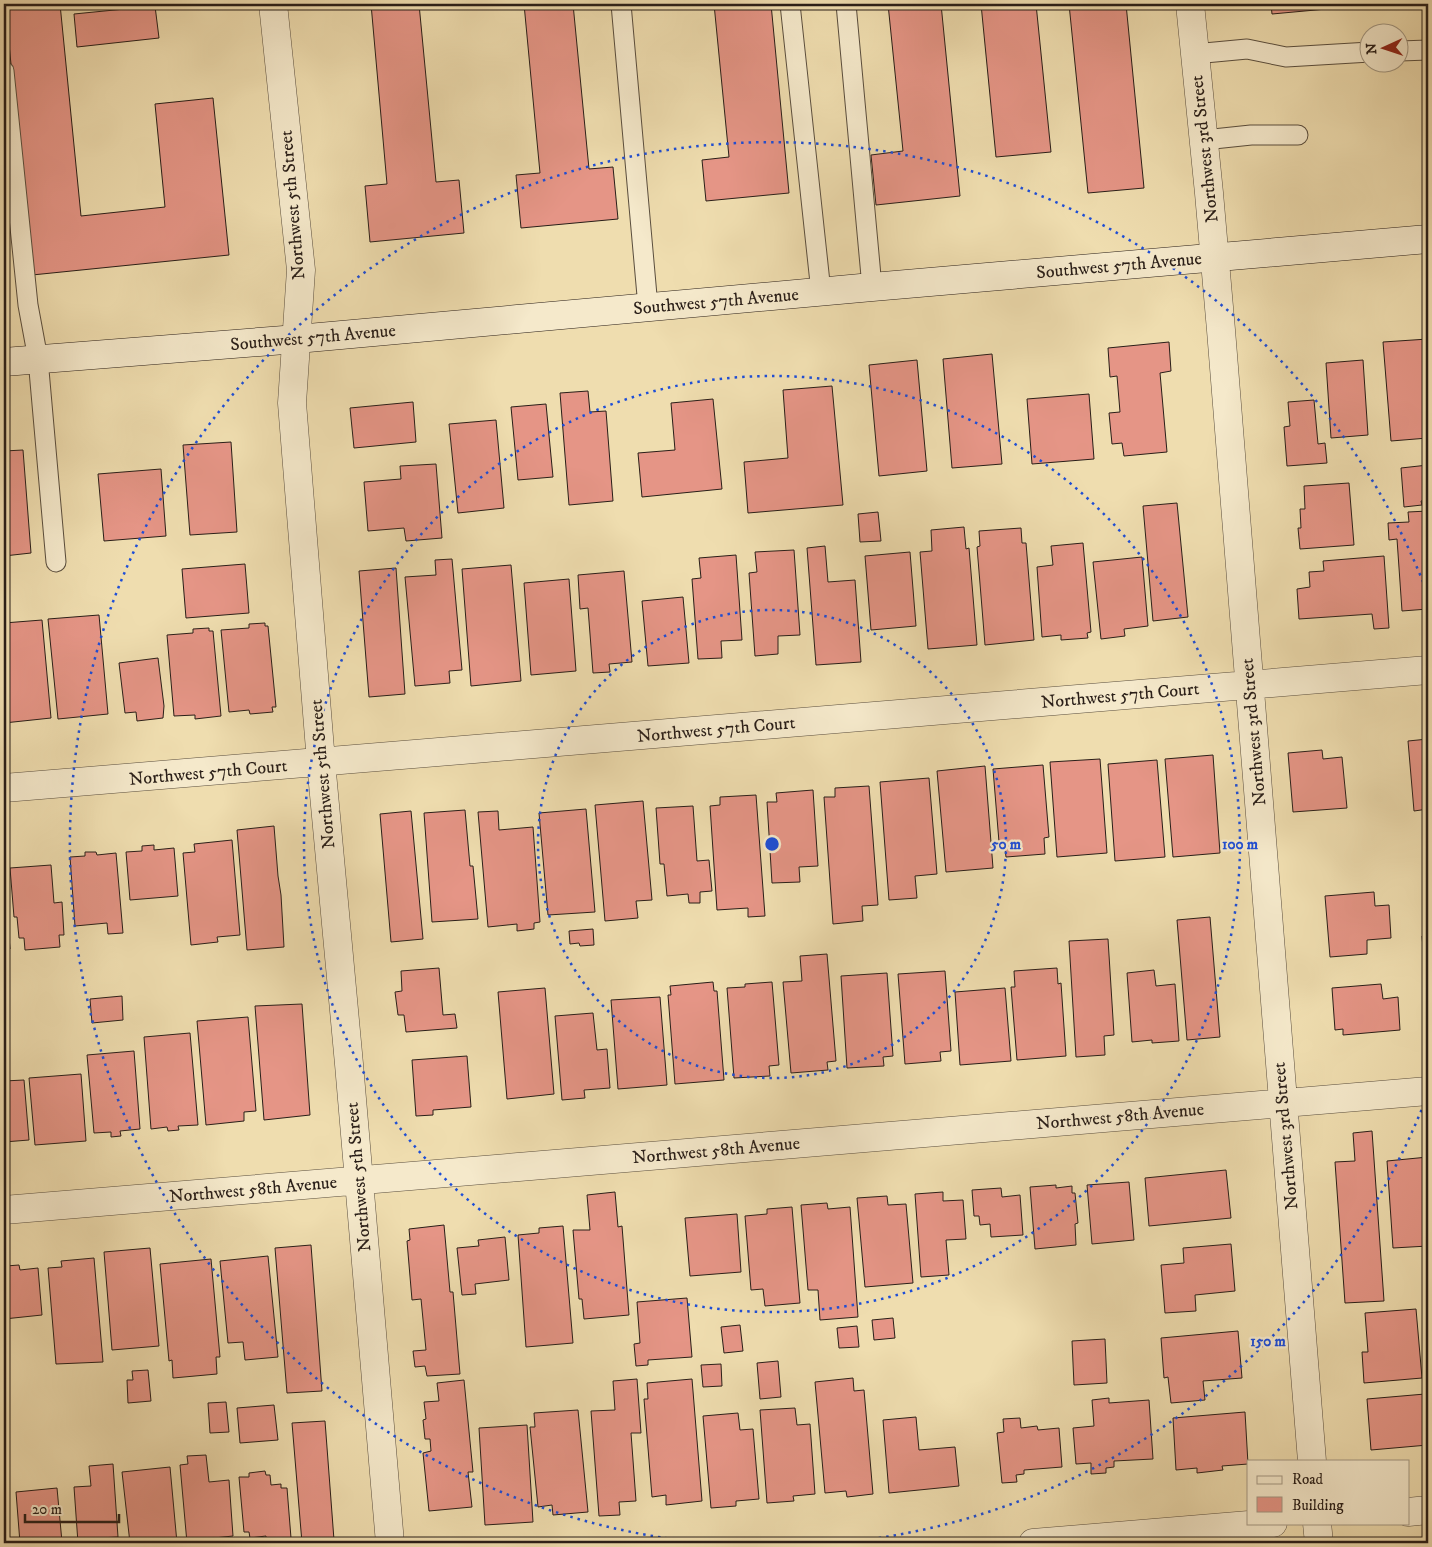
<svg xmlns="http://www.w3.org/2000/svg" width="1432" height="1547" viewBox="0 0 1432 1547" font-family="'IM FELL DW Pica',serif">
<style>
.building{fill:#e59586;stroke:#291e18}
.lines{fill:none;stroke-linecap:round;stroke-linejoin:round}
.lane-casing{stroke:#5a4e3e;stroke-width:21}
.street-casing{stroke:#5a4e3e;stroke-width:29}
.secondary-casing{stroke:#291e18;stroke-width:29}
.lane{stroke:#f5e9cb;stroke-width:19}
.street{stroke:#f5e9cb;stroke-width:28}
.secondary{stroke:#f5e9cb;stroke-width:28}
.ring{fill:none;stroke:#1d4ed8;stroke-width:2.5;stroke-dasharray:2.5 5}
.labels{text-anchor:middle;stroke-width:4.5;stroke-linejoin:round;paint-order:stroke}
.street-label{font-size:18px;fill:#291e18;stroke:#f5e9cb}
.centre{fill:#1d4ed8;stroke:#f5e9cb;stroke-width:2.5}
.ring-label{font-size:15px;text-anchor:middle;font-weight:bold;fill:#1d4ed8;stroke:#f5e9cb;stroke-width:4.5;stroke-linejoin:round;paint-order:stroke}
</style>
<rect width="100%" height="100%" fill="#efddaf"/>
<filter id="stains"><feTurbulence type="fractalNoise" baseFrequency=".004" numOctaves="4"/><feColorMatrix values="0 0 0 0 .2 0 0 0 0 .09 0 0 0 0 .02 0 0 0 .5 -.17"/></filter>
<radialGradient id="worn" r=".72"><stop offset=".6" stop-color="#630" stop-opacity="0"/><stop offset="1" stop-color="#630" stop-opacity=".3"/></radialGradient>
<path class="building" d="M5,4H60L81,216L165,207L155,104L213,98L229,255L32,275Z
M371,4H419L436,182L459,180L464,233L370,242L365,186L387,184Z
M524,4H573L589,169L613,167L618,219L521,228L516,175L540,173Z
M714,4H771L789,193L706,201L702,160L729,157Z
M888,4H941L960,196L876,205L871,155L903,151Z
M981,4H1036L1051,152L996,157Z
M1069,4H1126L1144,188L1088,193Z
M1271,4H1359V6L1272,14Z
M155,6L159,38L77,47L74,14Z
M1428,339V438L1391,441L1383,342Z
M1169,342L1171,371L1160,373L1167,452L1124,456L1122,443L1112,444L1109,413L1120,412L1117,376L1110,377L1108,348Z
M992,354L1002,464L952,468L943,359Z
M917,360L927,471L879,476L869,365Z
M1363,360L1368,435L1331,438L1326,363Z
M832,386L843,505L748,513L744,462L788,458L783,390Z
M588,391L590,412L606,411L613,501L569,505L560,393Z
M1089,394L1094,459L1032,464L1027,399Z
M713,399L722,489L642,497L638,453L675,450L671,403Z
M1314,400L1318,444L1325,443L1327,463L1287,466L1284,427L1290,426L1288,402Z
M413,402L416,442L354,448L350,408Z
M546,404L553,477L518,480L511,407Z
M496,420L504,508L458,513L449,424Z
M231,442L237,532L190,535L183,445Z
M23,450L31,553L4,556V451Z
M436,464L442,538L406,541L404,528L368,531L364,482L401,479L400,466Z
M1428,465V500L1421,501L1422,505L1404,507L1401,468Z
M161,469L166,536L104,541L98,474Z
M1349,483L1354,545L1300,549L1298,528H1301L1300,509H1305L1304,486Z
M1177,503L1188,617L1153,621L1143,506Z
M1428,511V609L1402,611L1397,539L1389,540L1388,523L1409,522L1408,512Z
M878,512L881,541L860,542L858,514Z
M964,527L966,549L969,548L977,645L928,649L920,552L932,551L931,530Z
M1021,528L1022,543H1026L1034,640L985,645L977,547L980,546L979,531Z
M1083,543L1091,632L1087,633L1088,638L1061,640V635L1042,637L1037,567L1053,565L1051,546Z
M825,546L828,582L855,580L861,662L816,665L807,548Z
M794,550L800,635L778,636V654L755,656L749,573L757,572L755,552Z
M910,552L916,626L871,630L865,556Z
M736,555L742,640L721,641L722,658L698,659L692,579L701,578L699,558Z
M1384,556L1389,628L1374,629L1372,614L1299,619L1297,589L1310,587L1309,572L1324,571L1323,561Z
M1142,557L1148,626L1124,629L1125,636L1101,639L1093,562Z
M452,559L462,670L449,671L450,683L415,686L405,577L436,575L435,560Z
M245,564L249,613L186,618L182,569Z
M511,565L521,681L471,686L462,569Z
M396,568L405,694L369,697L359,571Z
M624,571L632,662L609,664L610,672L593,673L588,608L580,609L578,575Z
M569,579L576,671L531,675L524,583Z
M683,597L689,663L648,666L642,601Z
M99,615L108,714L58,719L48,619Z
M42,620L51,718L4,723V623Z
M265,623V626H268L276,707H272L273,712L250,714L249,710L229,712L221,630L249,628V624Z
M209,628V631H213L221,716L195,719V715L174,716L167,635L193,633V629Z
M158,658L164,706L163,718L137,721L136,712L125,713L119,663Z
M1428,739V809L1414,811L1408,741Z
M1322,750L1323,759L1342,757L1347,808L1293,812L1288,753Z
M1213,755L1220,853L1173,857L1165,759Z
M1100,759L1107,853L1057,857L1050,762Z
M1157,760L1165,857L1115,861L1108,764Z
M1043,765L1049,837L1044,838L1045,854L1006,857L1004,841L999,842L993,769Z
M985,766L993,868L946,872L937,771Z
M929,778L937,874L915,876L917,898L889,900L880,782Z
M869,786L878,905L862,906L863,921L833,924L824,797H835V788Z
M813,790L818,866L799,867L800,882L772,883L767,802H777L776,793Z
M756,795L765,916L748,917V908L717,910L710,806L720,805V797Z
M643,801L652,900L636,901L638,918L605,921L595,805Z
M693,806L697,861L709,860L712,891L700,892V903H689L688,894L667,896L664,864H660L656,808Z
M586,809L595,912L548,915L539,813Z
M465,810L470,866H473L478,919L432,922L424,813Z
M411,811L423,939L391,942L380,814Z
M498,811L499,830L533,827L540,922L534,923V929L517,931V924L488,927L478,812Z
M274,826L278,876L281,895L284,947L247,950L237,830Z
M232,840L240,935L217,937L218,942L191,945L183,853L195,852L194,844Z
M154,845V850L174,848L178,896L130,900L126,852L142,851V846Z
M85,852H96L97,855L116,853L123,933L108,934L107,923L75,926L70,857L85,856Z
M51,865L54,903L62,902L64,935H59L60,947L25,950L24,938H19L17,917H14L10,868Z
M4,874L10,949H4Z
M1426,886H1428V910Z
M1374,892L1375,906L1389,905L1391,938L1367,940V954L1330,957L1325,896Z
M1210,917L1220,1037L1187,1040L1177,920Z
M593,929L594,945L580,946L579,943L570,944L569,931Z
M1422,936H1428V1010Z
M1108,939L1114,1035L1104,1036L1105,1055L1076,1057L1069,941Z
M827,954L836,1061L827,1062L828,1070L791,1073L783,982L802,981L800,956Z
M439,968L443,1015L455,1014L457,1028L406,1032L404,1015H398L395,992L402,991L401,971Z
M1057,968L1058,984L1061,983L1066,1056L1017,1060L1011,987H1015L1014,971Z
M1154,970L1156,986L1175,984L1179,1041L1152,1043V1040L1132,1042L1127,973Z
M945,971L951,1051L940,1052L941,1061L905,1064L898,974Z
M887,973L893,1056L883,1057L884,1066L847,1068L841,976Z
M713,982L714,991H717L724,1080L675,1084L668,995H671L670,986Z
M772,982L779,1065L769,1066L770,1076L734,1078L727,988L745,987V984Z
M1381,984L1383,999L1398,997L1400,1030L1343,1035V1029L1335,1030L1332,988Z
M545,988L554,1094L507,1099L498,992Z
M1005,988L1011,1061L960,1065L955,992Z
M122,996L123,1020L92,1023L90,999Z
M660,997L667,1085L618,1089L611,1000Z
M302,1004L310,1115L264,1120L255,1006Z
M593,1013L597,1050L607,1049L610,1088L584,1090L585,1098L562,1100L555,1016Z
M248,1017L256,1111L244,1112V1121L206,1125L197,1021Z
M190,1033L198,1125L178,1126L179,1130L168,1131L167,1127L151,1129L144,1037Z
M134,1051L140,1129L120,1131L121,1136L111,1137V1132L94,1133L87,1055Z
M467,1056L471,1107L433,1110V1115L416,1116L412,1060Z
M81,1074L86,1141L35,1145L29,1078Z
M24,1080L29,1140L4,1142V1081Z
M1372,1131L1384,1301L1345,1303L1335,1162L1355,1161L1353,1133Z
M1428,1157V1246L1393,1248L1387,1161Z
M1226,1170L1231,1218L1149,1226L1145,1178Z
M1129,1182L1134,1240L1092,1244L1087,1185Z
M1056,1185V1188L1072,1186V1193H1075L1078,1223L1075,1224L1076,1245L1035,1249L1030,1187Z
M1001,1188L1002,1197L1020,1195L1023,1235L991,1237L990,1224L980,1225L979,1216H974L972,1190Z
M615,1192L618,1227L622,1226L629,1315L584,1319L582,1299H579L573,1230H590L587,1195Z
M943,1192V1201L963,1200L966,1239L946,1240L949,1275L921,1277L915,1194Z
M887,1196L888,1205L906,1204L913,1283L865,1287L857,1198Z
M827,1203L828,1209L850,1207L858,1317L820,1320L818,1290H808L801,1205Z
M792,1207L800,1303L765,1306L763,1289L751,1290L745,1216L767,1214V1209Z
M737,1214L741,1272L690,1276L685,1218Z
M444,1225L450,1292H453L460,1374L427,1376L425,1366L415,1367L413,1351L426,1350L421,1299L412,1300L407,1241L410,1240L409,1229Z
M563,1226L573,1343L526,1347L518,1235L539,1233V1228Z
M505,1237L509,1280L475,1284L476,1294L462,1295L457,1248L479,1246L478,1240Z
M1231,1244L1235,1291L1195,1295L1196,1311L1165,1313L1161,1265L1184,1263L1183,1248Z
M311,1245L322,1391L287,1393L275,1248Z
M150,1248L159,1346L112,1350L104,1252Z
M268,1256L278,1357L245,1360L243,1342L228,1343L220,1261Z
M94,1258L103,1362L56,1364L48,1268L62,1267L61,1261Z
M211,1259L220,1357H216L217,1374L173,1378L172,1360L169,1361L160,1264Z
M19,1265L20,1270L38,1268L42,1315L4,1319V1271H6V1266Z
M687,1298L692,1357L648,1360V1365L636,1366L634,1344L640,1343L637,1302Z
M1416,1309L1422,1378L1364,1383L1362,1352H1368L1365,1313Z
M893,1318L895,1338L874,1340L872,1320Z
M740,1325L743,1351L724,1353L721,1327Z
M857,1326L859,1347L839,1348L837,1328Z
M1238,1331L1242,1378L1203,1381L1205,1400L1171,1403L1168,1377L1164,1378L1161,1338Z
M1105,1339L1107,1383L1074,1385L1072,1341Z
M778,1361L781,1397L760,1399L757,1363Z
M721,1364L722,1386L703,1387L701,1365Z
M148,1370L151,1401L128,1403L127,1380H133L132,1371Z
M853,1378L854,1391L864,1390L873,1494L847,1497L846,1491L825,1493L815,1382Z
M637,1379L641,1433H631L636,1501L619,1502L620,1515L599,1516L591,1411L615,1410L613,1381Z
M692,1379L702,1501L666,1505V1495L652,1497L644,1399H648L647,1383Z
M464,1380L473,1472H468L472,1507L429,1511L423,1453L431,1451L430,1439H425L423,1420L426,1419L424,1402L439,1401L437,1383Z
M1425,1394L1428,1445L1371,1450L1367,1399Z
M1109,1398V1403L1149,1400L1153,1459L1114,1461V1467L1106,1468V1473L1091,1474V1463L1076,1464L1073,1428L1094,1426L1092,1400Z
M226,1402L229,1432L210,1433L208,1403Z
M274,1405L278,1440L240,1443L237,1408Z
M795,1408L797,1425L810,1424L815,1494L793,1496L794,1501L767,1503L760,1410Z
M578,1410L588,1512L553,1515L552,1505L538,1507L530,1427H535L534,1413Z
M1245,1412L1248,1464L1222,1466L1223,1470L1197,1473V1468L1176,1470L1173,1418Z
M738,1413L740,1430L753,1429L759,1499L736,1501V1506L711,1508L703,1416Z
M916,1417L919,1450L955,1447L959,1486L889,1493L883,1420Z
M1020,1418L1021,1428L1037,1426L1038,1430L1059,1428L1062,1467L1024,1470V1474L1016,1475L1017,1482L1002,1483L997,1433L1004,1432L1003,1419Z
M325,1421L334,1540L302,1543L292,1423Z
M527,1425L533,1522L485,1525L479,1428Z
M206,1455L209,1482L229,1480L233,1536L214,1538L215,1542L187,1543L180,1465L188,1464L187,1456Z
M113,1464L118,1537L99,1538L100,1543H78L74,1487L91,1486L89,1466Z
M170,1467L177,1543H130L122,1472Z
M265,1471L266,1475H270L271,1485L281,1484V1488H287L291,1538L266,1540V1536L250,1538L249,1532H244L239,1477H249V1473Z
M57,1488L62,1542L20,1543L16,1492Z"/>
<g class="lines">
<g class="lane-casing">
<path id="lane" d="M621,4L648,307
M790,4L821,292
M846,4L872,287
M1400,51L1428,50
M1194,54L1247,49L1286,57L1370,52
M4,71L28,305L38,359L56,562
M1204,140L1251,135H1298"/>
</g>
<g class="street-casing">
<path id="street" d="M273,4L301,270L292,403L321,762L349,1064L390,1543
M1190,4L1209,193L1221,330L1312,1461
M4,788L1428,670
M4,1210L1428,1091
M1408,1512L1428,1510
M1317,1523L1319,1543
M1033,1543L1273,1523"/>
</g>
<g class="secondary-casing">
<path id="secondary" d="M4,362L297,339L872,287L1428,239"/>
</g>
<use href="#lane" class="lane"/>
<use href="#street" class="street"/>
<use href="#secondary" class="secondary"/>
</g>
<g class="ring">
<circle cx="772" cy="844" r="234"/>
<circle cx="772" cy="844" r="468"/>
<path d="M1427 1096A702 702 0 0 1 839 1543M705 1543A702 702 0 1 1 1427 592"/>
</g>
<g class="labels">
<g class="street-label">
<text transform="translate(1204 149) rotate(-96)" y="6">Northwest 3rd Street</text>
<text transform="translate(292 205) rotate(-95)" y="6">Northwest 5th Street</text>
<text transform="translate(1119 265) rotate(-5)" y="6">Southwest 57th Avenue</text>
<text transform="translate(716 301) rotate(-5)" y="6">Southwest 57th Avenue</text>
<text transform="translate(313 337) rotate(-5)" y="6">Southwest 57th Avenue</text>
<text transform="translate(1120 695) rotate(-5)" y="6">Northwest 57th Court</text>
<text transform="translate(716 729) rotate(-5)" y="6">Northwest 57th Court</text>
<text transform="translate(1253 732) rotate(-95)" y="6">Northwest 3rd Street</text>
<text transform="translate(208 772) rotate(-5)" y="6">Northwest 57th Court</text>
<text transform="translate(322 774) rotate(-95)" y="6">Northwest 5th Street</text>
<text transform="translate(1120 1116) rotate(-5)" y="6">Northwest 58th Avenue</text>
<text transform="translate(1285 1136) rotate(-95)" y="6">Northwest 3rd Street</text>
<text transform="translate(716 1150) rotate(-5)" y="6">Northwest 58th Avenue</text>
<text transform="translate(358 1177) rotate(-95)" y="6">Northwest 5th Street</text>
<text transform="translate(253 1189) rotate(-5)" y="6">Northwest 58th Avenue</text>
</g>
</g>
<circle cx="772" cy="844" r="8" class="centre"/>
<g class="ring-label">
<text x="1006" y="849">50 m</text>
<text x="1240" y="849">100 m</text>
<text x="1268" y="1346">150 m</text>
</g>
<rect width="1432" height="1547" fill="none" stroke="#efddaf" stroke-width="20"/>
<rect x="5" y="5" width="1422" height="1537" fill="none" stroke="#291e18" stroke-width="2.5"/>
<rect x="10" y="10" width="1412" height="1527" fill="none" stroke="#291e18"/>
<rect x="1247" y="1460" width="162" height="65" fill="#f5e9cb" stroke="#a39883"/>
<rect x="1257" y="1476" width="25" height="8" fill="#f5e9cb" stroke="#a39883"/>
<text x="1292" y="1484" font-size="15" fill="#291e18">Road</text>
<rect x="1257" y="1497" width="25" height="15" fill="#e59586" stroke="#a39883"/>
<text x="1292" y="1510" font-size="15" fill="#291e18">Building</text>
<g transform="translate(1384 48) rotate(267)"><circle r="24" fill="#f5e9cb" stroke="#a39883"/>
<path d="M0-4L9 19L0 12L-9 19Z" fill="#8f2418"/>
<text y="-8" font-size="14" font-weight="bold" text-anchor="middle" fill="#291e18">N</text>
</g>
<path d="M25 1514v8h94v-8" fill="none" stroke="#291e18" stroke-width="2.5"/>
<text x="32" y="1514" font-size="15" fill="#291e18" stroke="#f5e9cb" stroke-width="4" paint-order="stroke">20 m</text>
<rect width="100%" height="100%" filter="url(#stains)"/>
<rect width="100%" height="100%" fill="url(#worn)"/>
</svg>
